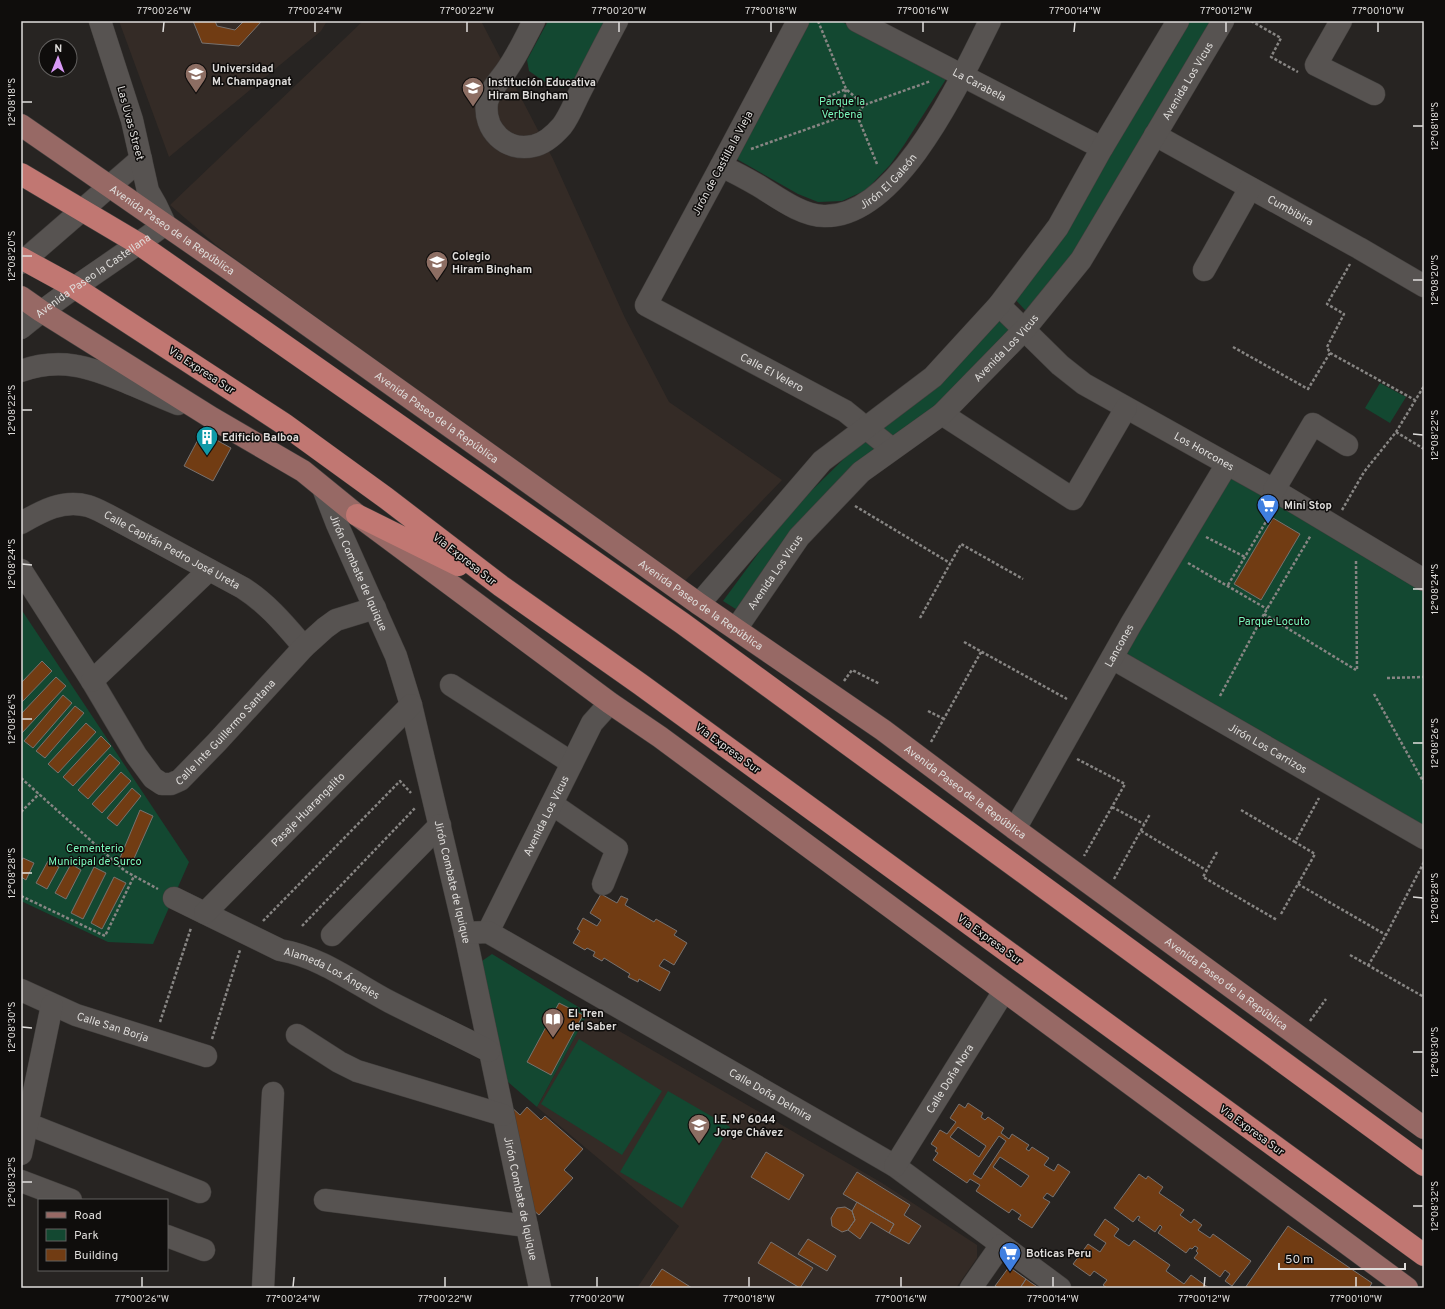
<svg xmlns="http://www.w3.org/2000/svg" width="1445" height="1309" viewBox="0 0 1445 1309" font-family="Overpass,sans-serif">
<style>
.built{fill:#342b26}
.green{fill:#134831}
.building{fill:#713c13;stroke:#777270;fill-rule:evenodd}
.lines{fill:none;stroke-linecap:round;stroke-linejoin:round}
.minor-casing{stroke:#423f3d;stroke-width:23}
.major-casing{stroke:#423f3d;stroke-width:23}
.highway-casing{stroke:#423f3d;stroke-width:23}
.path{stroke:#878583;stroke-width:2.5;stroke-dasharray:3 2;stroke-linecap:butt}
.minor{stroke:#575351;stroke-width:22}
.major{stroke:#976965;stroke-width:22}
.highway{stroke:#c17772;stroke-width:22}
.ticks{fill:none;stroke:#dfdddb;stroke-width:1.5}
.labels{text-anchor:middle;stroke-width:3;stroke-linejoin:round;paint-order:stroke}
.poi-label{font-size:11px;font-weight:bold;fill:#dfdddb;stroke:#0f0d0c;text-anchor:start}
.street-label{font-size:11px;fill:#dfdddb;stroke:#0f0d0c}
.park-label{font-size:11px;fill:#7bfabd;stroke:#0f0d0c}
.neatline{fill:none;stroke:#dfdddb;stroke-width:1.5}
.ticks-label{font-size:10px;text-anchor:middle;fill:#dfdddb}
</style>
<rect width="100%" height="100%" fill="#272422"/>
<path class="built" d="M119,21H327L321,31L169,157Z
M363,21H481L553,159L625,318L669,402L782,480L683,583L216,245L170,205Z
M588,1013L882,1183L977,1245V1258L956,1288H637L679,1226L537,1107Z"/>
<path class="green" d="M548,21H606L576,81L563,88L548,84L529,71L527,60Z
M805,21H840L948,76L904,145L890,165L866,190L842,201L818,202L798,194L735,158Z
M1188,21H1213L1077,248L1026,311L1013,297Z
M997,314L1014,333L940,410L892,444L875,429Z
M1380,383L1406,397L1390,423L1365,408Z
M866,441L877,450L742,613L723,601L768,540L810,492L859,444Z
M1230,471L1424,587V830L1122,655Z
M21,609L189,862L153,944L108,942L21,901Z
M492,954L588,1013L537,1107L500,1075L482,961Z
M579,1039L662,1091L622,1155L541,1104Z
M668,1091L730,1127L682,1208L620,1172Z"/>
<path class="building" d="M193,21H215L217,26L235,30L244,21L261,22L239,46L202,43Z
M202,432L231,448L213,481L184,466Z
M1273,518L1300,534L1261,600L1234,584Z
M42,661L52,671L21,703V683Z
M56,677L66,686L21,734V714Z
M63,695L72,703L33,748L24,741Z
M75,706L84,713L45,758L36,751Z
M86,723L96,732L58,773L48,764Z
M101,736L111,746L73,786L63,777Z
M110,754L120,763L88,799L78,790Z
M121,772L131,781L102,813L92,804Z
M132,788L141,796L117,826L107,818Z
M140,810L153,816L132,863L120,858Z
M23,858L34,863L26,880L21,877V862Z
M48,861L59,867L47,889L36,883Z
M71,864L81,870L66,899L55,893Z
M94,867L106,873L83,919L71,913Z
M114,877L126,883L102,929L91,923Z
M601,894L617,903L621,896L628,899L625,905L654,922L656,919L677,931L674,935L687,943L674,965L664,959L659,966L670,972L660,991L639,979L638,982L628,977L630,974L604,958L602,961L593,956L595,952L587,948L585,950L573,943L580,931L577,929L583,918L597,926L601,920L590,913Z
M559,1003L583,1015L551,1075L527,1062Z
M968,1103L983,1113L981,1117L985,1120L988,1117L1004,1128L1001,1133L1009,1139L1012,1134L1029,1145L1026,1149L1029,1151L1032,1147L1049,1158L1044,1165L1054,1171L1058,1164L1070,1172L1053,1197L1047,1193L1043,1198L1050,1202L1032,1228L1018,1219L1021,1215L1012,1209L1009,1213L976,1191L980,1185L970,1179L967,1183L933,1160L938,1153L935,1151L937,1148L931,1144L940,1130L947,1134L956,1122L950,1118L959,1104L965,1108ZM958,1127L986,1146L979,1157L950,1137ZM1000,1157L1029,1176L1021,1187L993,1167Z
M509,1105L520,1115L527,1107L541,1120L545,1116L583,1149L564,1170L573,1178L539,1215L533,1210Z
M999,1136L1006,1141L981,1179L973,1174Z
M766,1152L804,1175L789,1200L751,1177Z
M857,1172L910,1205L904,1215L921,1226L909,1244L889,1233L894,1224L843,1194Z
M1139,1174L1146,1179L1148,1176L1163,1187L1159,1193L1184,1210L1180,1215L1191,1223L1194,1219L1202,1225L1198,1230L1210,1238L1213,1234L1251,1261L1232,1286L1225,1281L1230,1274L1225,1270L1220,1277L1194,1258L1198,1253L1196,1251L1198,1248L1195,1246L1192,1249L1190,1248L1186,1253L1158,1233L1162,1227L1160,1225L1155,1232L1138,1220L1140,1217L1138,1216L1133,1222L1114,1208Z
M857,1202L894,1224L889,1233L871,1222L860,1239L848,1230L855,1220L852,1211Z
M845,1207L852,1211L855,1220L848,1230L842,1232L832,1226L831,1218L837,1208Z
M1105,1219L1119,1229L1114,1236L1129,1246L1134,1240L1170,1265L1166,1271L1184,1284L1191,1275L1209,1288H1107L1103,1285L1107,1280L1094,1271L1090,1276L1073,1264L1088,1244L1100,1252L1106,1243L1094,1235Z
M1288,1226L1372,1283L1369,1288H1245Z
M808,1239L836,1256L827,1271L798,1254Z
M771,1242L813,1268L800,1288L758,1263Z
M1009,1267L1026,1279L1020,1288H999L995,1286Z
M662,1269L692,1288H649Z
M1026,1279L1030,1282L1039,1288H1020Z"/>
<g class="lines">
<g class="minor-casing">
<g id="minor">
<path d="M534,21C525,38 517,56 506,71C499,81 490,90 487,102C483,130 506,152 533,146C544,144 555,134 562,126C569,117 574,104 579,94C592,69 604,45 617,21"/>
<path id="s1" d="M798,21L721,166L646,305L845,411L892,449"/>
<path id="s2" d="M857,21L1102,148"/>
<path d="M1341,21L1316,65L1374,94"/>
<path id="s3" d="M1155,135L1359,248L1424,286"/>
<path id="s4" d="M721,166C734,172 747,179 759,186C777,197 802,216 824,216C899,218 961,78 990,21"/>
<path d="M21,263L141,159"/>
<path d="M1204,270L1250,188"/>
<path id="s5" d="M999,305L1060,365L1084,384L1274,490L1424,580"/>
<path id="s6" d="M21,328C66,290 118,260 165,224L156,205L148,191L132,120L100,21"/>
<path d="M21,371C60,357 90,367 126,382C143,389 160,397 178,404"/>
<path d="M942,414L1073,499L1126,408"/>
<path id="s7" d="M323,488L337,524L396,656L411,705L465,933L540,1288"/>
<path d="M1274,490L1313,424L1347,445"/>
<path id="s8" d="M21,523C42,511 63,499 88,506C95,508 102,512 108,515L243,588C268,604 285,625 304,647"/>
<path id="s9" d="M21,570L92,681L136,755L153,778L162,784H171L180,780L217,742L304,647L325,628L336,620L375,608"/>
<path d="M699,604L822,461L933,377L999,305L1058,227L1102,148L1178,21"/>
<path id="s10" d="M736,629L799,537L861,472L942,414L1024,330L1081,260L1223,21"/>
<path id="s11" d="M1112,658L1424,838"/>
<path d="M92,681L209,570"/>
<path d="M451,685L572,763"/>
<path d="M552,804L617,849L603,884"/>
<path id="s12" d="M1015,829L1131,624L1227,464"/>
<path id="s13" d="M174,898L280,950C321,957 354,983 390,1002C423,1019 456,1034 489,1051"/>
<path id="s14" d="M205,913L411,705"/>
<path id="s15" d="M488,932L592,723L610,703"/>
<path id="s16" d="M465,933L488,932L864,1148L895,1166L1060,1288"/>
<path d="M332,935L440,825"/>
<path id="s17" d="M21,990L76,1015L206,1056"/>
<path d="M297,1035L339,1062L357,1071L503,1115"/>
<path d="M28,1124L200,1192"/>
<path d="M21,1154L52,1005"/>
<path id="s18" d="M895,1166L1004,991"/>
<path d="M21,1181L71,1200"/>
<path d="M325,1200L527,1226"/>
<path d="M167,1236L204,1250"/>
<path d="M263,1288L273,1093"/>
<path d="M971,1288L1001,1245"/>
</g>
</g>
<g class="major-casing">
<g id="major">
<path id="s19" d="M21,125L229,269L699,604L883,730L1015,829L1424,1128"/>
<path d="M21,297L41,311L212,418L303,471L357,515L610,703L660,737L1407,1288"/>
</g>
</g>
<g class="highway-casing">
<path id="highway" d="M21,174L139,244L682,623L1424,1165
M21,258L74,287L284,424L386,498L501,586L640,684L1424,1255
M357,515L458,565"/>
</g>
<path class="path" d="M818,21L846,89L864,105
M1251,21L1281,38L1271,57L1298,72
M819,101L846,89
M857,115L877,164
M841,117L846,89
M751,149L841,117L857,115L864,105L931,81
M1233,347L1308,389L1330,353L1327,347L1344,314L1327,304L1350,264
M1330,353L1415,400
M1396,432L1424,449
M855,506L950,563
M1342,510L1364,472L1396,432L1424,386
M1206,537L1245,557
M1356,561L1357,670
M1188,563L1267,609
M1228,585L1273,510
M1264,614L1356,670
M920,618L961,544L1023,579
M964,642L1067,699
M1387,678L1424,677
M844,681L852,670L880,684
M1374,694L1424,783
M1220,696L1264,614L1311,535
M928,711L944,719
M931,742L981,652
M1077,759L1125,784L1084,856
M21,778L125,871L158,889
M1112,807L1144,824
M1241,810L1295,842
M21,812L39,794
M1141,831L1206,870
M1217,852L1203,877L1277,920
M1114,879L1150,814
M1298,884L1386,935
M21,896L105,936L134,876
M1281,914L1315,854L1295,842L1319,798
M263,921L400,781L411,793
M302,926L416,807
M1350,955L1424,997
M1368,966L1386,935L1424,862
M1310,1021L1326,999
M160,1022L191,928
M212,1039L240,950"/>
<use href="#minor" class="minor"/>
<use href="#major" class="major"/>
<use href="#highway" class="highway"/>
</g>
<path class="ticks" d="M163,32L164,22M315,32V22M467,32V22M619,32V22M771,32V22M923,32V22M1074,32L1075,22M1226,32V22M1378,32V22M22,102H32M1413,126H1423M22,256H32M1413,280H1423M22,410H32M1413,434L1423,435M22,564L32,565M1413,589H1423M22,719H32M1413,743H1423M22,873H32M1413,897L1423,898M22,1027L32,1028M1413,1052H1423M22,1182H32M1413,1206H1423M142,1287V1277M293,1287L294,1277M445,1287V1277M597,1287V1277M749,1287V1277M901,1287V1277M1053,1287V1277M1204,1287L1205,1277M1356,1287V1277"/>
<defs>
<g id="university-pin" transform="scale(1.15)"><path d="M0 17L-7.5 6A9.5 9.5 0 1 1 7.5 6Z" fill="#8d6e63" stroke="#0f0d0c"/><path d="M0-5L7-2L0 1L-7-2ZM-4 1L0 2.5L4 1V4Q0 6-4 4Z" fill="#fff"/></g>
<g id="school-pin" transform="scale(1.15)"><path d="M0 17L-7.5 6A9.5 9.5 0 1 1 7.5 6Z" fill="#8d6e63" stroke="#0f0d0c"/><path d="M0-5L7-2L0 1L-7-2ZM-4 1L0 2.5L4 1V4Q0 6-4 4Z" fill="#fff"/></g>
<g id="building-pin" transform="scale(1.15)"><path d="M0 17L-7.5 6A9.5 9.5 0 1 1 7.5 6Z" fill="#0f9aa8" stroke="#0f0d0c"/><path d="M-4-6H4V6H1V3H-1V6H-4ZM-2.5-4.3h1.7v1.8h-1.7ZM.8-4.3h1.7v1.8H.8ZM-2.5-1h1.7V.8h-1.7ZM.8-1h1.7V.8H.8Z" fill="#fff"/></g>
<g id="supermarket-pin" transform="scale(1.15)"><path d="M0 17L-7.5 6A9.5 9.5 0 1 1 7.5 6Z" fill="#3f7fe0" stroke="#0f0d0c"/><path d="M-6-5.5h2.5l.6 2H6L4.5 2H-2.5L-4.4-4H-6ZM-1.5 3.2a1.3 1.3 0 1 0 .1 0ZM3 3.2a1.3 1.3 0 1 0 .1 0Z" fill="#fff"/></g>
<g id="library-pin" transform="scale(1.15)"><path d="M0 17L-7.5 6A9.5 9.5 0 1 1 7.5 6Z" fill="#8d6e63" stroke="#0f0d0c"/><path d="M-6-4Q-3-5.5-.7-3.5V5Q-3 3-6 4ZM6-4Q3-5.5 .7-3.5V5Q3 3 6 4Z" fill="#fff"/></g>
</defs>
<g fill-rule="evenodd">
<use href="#university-pin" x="196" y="74"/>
<use href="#school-pin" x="473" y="88"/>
<use href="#school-pin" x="437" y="262"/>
<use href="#building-pin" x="207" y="437"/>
<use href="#supermarket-pin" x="1268" y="505"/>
<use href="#library-pin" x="553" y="1019"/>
<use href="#school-pin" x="699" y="1125"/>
<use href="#supermarket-pin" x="1010" y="1253"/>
</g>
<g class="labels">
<g class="poi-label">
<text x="212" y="72">Universidad<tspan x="212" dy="13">M. Champagnat</tspan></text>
<text x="488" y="86">Institución Educativa<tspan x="488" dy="13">Hiram Bingham</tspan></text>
<text x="452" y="260">Colegio<tspan x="452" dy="13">Hiram Bingham</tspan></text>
<text x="222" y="441">Edificio Balboa</text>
<text x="1284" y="509">Mini Stop</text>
<text x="568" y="1017">El Tren<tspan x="568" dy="13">del Saber</tspan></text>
<text x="714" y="1123">I.E. N° 6044<tspan x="714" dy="13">Jorge Chávez</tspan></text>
<text x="1026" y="1257">Boticas Peru</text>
</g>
<g class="street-label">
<text dy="4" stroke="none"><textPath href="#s10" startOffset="717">Avenida Los Vicus</textPath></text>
<text dy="4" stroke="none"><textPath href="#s2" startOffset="138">La Carabela</textPath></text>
<text transform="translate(131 123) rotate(75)" y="4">Las Uvas Street</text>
<text transform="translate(722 163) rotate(-62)" y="4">Jirón de Castilla la Vieja</text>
<text dy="4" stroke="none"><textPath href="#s4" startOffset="191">Jirón El Galeón</textPath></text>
<text dy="4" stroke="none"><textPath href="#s3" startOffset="155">Cumbibira</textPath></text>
<text dy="4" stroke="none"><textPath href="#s19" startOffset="184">Avenida Paseo de la República</textPath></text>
<text dy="4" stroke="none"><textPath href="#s6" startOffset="89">Avenida Paseo la Castellana</textPath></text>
<text dy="4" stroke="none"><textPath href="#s10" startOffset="393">Avenida Los Vicus</textPath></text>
<text transform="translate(202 370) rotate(33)" y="4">Via Expresa Sur</text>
<text dy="4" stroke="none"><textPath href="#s1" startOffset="465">Calle El Velero</textPath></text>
<text dy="4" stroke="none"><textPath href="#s19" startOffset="508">Avenida Paseo de la República</textPath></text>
<text dy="4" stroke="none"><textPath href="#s5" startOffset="254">Los Horcones</textPath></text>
<text dy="4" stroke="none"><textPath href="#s8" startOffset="166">Calle Capitán Pedro José Ureta</textPath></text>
<text transform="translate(465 559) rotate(38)" y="4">Via Expresa Sur</text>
<text dy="4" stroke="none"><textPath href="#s7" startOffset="92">Jirón Combate de Iquique</textPath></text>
<text dy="4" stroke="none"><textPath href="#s10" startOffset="69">Avenida Los Vicus</textPath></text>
<text dy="4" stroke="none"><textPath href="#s19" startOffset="832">Avenida Paseo de la República</textPath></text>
<text dy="4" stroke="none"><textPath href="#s12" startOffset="211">Lancones</textPath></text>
<text dy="4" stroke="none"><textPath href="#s9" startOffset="342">Calle Inte Guillermo Santana</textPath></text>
<text transform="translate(728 748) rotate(36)" y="4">Via Expresa Sur</text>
<text dy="4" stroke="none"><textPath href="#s11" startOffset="180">Jirón Los Carrizos</textPath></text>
<text dy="4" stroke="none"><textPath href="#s19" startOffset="1156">Avenida Paseo de la República</textPath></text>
<text dy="4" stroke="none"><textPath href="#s14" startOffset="146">Pasaje Huarangalito</textPath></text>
<text dy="4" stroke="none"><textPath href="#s15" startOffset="130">Avenida Los Vicus</textPath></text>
<text dy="4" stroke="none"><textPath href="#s7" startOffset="416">Jirón Combate de Iquique</textPath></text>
<text transform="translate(990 939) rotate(36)" y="4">Via Expresa Sur</text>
<text dy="4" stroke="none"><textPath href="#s13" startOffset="175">Alameda Los Ángeles</textPath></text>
<text dy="4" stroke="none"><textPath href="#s19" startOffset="1480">Avenida Paseo de la República</textPath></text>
<text dy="4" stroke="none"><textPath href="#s17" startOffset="99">Calle San Borja</textPath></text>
<text dy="4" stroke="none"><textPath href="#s18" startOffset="103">Calle Doña Nora</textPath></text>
<text dy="4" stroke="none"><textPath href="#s16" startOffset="349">Calle Doña Delmira</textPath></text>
<text transform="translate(1252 1130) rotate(36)" y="4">Via Expresa Sur</text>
<text dy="4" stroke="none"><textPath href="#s7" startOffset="740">Jirón Combate de Iquique</textPath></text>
</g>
<g class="park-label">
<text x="842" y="105">Parque la<tspan x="842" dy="13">Verbena</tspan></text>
<text x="1274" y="625">Parque Locuto</text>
<text x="95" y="852">Cementerio<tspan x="95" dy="13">Municipal de Surco</tspan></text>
</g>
</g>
<rect width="1445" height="1309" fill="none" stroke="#0f0d0c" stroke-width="44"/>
<rect x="38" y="1199" width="130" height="72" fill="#0f0d0c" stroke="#62605f"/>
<rect x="46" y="1212" width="20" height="6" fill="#976965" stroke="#62605f"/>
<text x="74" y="1219" font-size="12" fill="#dfdddb">Road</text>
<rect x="46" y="1229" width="20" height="12" fill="#134831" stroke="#62605f"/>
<text x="74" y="1239" font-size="12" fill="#dfdddb">Park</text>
<rect x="46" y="1249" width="20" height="12" fill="#713c13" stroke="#62605f"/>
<text x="74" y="1259" font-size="12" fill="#dfdddb">Building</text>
<g transform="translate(58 58) rotate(1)"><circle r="19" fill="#0f0d0c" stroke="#62605f"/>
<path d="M0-3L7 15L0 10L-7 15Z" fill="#d99af7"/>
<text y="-6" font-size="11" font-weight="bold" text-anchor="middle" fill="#dfdddb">N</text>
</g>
<path d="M1279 1263v6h126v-6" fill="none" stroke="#dfdddb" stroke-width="2"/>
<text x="1285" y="1263" font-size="12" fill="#dfdddb" stroke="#0f0d0c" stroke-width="3" paint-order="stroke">50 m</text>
<rect x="22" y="22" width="1401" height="1265" class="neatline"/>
<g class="ticks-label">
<text x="164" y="14">77°00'26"W</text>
<text x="315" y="14">77°00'24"W</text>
<text x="467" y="14">77°00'22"W</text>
<text x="619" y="14">77°00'20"W</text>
<text x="771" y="14">77°00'18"W</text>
<text x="923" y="14">77°00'16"W</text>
<text x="1075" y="14">77°00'14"W</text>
<text x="1226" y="14">77°00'12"W</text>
<text x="1378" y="14">77°00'10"W</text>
<text transform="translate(11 102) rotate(-90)" y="4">12°08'18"S</text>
<text transform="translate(1434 126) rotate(-90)" y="4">12°08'18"S</text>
<text transform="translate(11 256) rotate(-90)" y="4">12°08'20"S</text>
<text transform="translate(1434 280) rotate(-90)" y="4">12°08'20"S</text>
<text transform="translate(11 410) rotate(-90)" y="4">12°08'22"S</text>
<text transform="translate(1434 435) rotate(-90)" y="4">12°08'22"S</text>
<text transform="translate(11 564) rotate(-90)" y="4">12°08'24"S</text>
<text transform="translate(1434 589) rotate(-90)" y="4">12°08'24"S</text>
<text transform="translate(11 719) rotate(-90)" y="4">12°08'26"S</text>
<text transform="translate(1434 743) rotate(-90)" y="4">12°08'26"S</text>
<text transform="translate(11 873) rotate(-90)" y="4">12°08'28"S</text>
<text transform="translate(1434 898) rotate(-90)" y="4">12°08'28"S</text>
<text transform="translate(11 1027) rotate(-90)" y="4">12°08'30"S</text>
<text transform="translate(1434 1052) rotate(-90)" y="4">12°08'30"S</text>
<text transform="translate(11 1182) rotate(-90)" y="4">12°08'32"S</text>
<text transform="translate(1434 1206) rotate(-90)" y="4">12°08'32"S</text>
<text x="142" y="1302">77°00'26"W</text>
<text x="293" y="1302">77°00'24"W</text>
<text x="445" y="1302">77°00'22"W</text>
<text x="597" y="1302">77°00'20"W</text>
<text x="749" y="1302">77°00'18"W</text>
<text x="901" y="1302">77°00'16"W</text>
<text x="1053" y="1302">77°00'14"W</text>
<text x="1204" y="1302">77°00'12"W</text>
<text x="1356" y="1302">77°00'10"W</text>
</g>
</svg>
